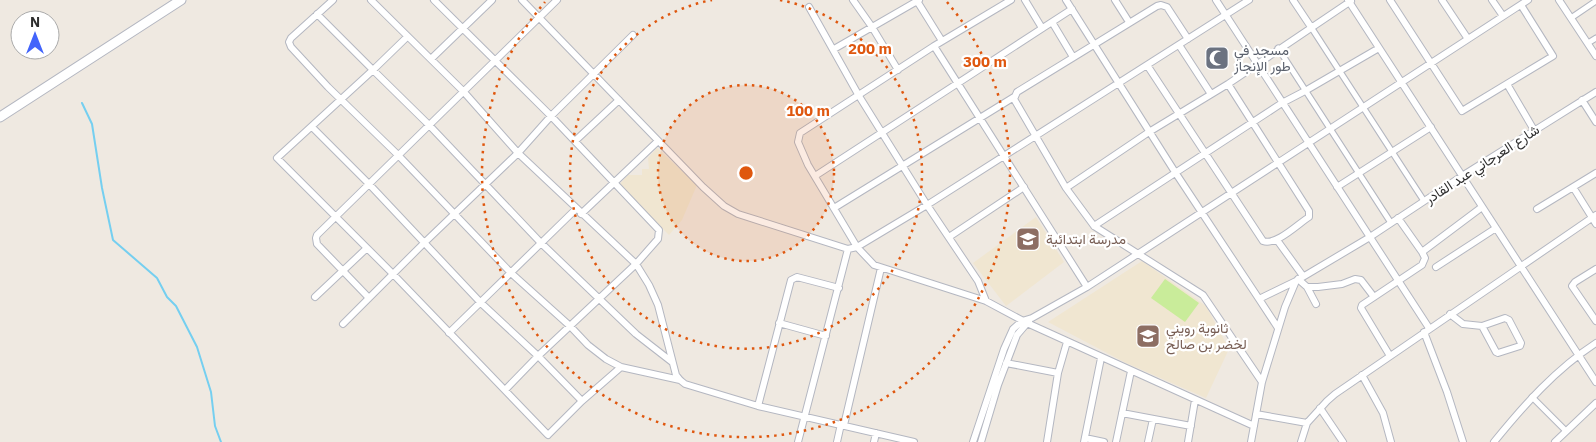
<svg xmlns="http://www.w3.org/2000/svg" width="1596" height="442" viewBox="0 0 1596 442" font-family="'IBM Plex Sans',Vazirmatn,sans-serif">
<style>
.education{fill:#f0e6d1}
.pitch{fill:#c9ec9a}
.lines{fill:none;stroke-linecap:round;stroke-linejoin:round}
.stream{stroke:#75cff0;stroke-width:2}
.pedestrian-casing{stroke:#b4b7c1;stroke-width:7}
.minor-casing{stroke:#b4b7c1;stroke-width:8}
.secondary-casing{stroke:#b4b7c1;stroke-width:11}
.pedestrian{stroke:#fff;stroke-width:5}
.minor{stroke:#fff;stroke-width:6}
.secondary{stroke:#fff;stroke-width:9}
.ring{fill:none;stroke:#df570e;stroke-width:2.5;stroke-dasharray:2.5 5}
.labels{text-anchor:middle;stroke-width:4.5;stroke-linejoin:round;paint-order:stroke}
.worship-label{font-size:14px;fill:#5b616d;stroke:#fff;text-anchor:start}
.street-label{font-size:14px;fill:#2e2e2e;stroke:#fff}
.education-label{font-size:14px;fill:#785e54;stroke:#fff;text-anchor:start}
.centre{fill:#df570e;stroke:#fff;stroke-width:2.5}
.ring-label{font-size:15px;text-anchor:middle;font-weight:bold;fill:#df570e;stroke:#fff;stroke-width:4.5;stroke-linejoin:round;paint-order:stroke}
</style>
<rect width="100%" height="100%" fill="#efe9e1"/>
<path class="education" d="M657,148L697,185L682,220L669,235L619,185L628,175H642V169H649L648,158Z
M1036,217L1064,262L1006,306L973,263Z
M1142,261L1206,306L1229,349L1206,398L1126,363L1048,322Z"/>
<path class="pitch" d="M1165,279L1199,303L1185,322L1151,298Z"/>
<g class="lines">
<path class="stream" d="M82,103L92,124L102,188L113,240L157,278L167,297L176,306L197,347L211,392L215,426L221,442"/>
<g class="pedestrian-casing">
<path id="pedestrian" d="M1571,18L1596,1
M1311,27L1424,201
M1588,43L1596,38
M1278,48L1391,223
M1532,397L1566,431"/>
</g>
<g class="minor-casing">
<path id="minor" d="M333,0L291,38L289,42L291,47L328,87L398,155L511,273L570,326L588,345L606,359L621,367L680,380
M371,0L463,91L518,153L636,264L649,285L658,305L676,375L680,380L685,384L758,406L914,442
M434,0L551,116L659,230L658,239L636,264L538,356L505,390
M522,0L703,187L724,206L738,214L848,249L857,247L927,205L1249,0
M853,0L872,27L898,70
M1011,0L934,46L800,133L798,142L808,165L857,247L874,265L986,301L1027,323L1254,426
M1025,0L1042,28
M1066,0L1175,172L1259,299L1296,281
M1115,0L1129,22
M1216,0L1429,328
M1293,0L1311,27
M1348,0L1596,382
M1390,0L1462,111L1553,56L1521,5
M1442,0L1468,39
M1492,0L1503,16
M1559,0L1596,56
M917,1L942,41
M809,7L859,96L927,205L978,281L986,301
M317,14L373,70L277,158L393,274L548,435L582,401L621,367
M1052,22L1073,57
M407,37L373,70L429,125L541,243L636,334L672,362
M1188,39L1167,7L1161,5L1157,6L1017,92L1014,99L1066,188L1094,226L1203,295L1262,382
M1179,45L1211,94
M934,46L1087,287
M834,49L919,0
M431,59L492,0
M1147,65L1263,241C1276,246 1298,224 1309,217V211L1228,84
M1507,84L1534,130
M1582,100L1596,122
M312,127L369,184L481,303L538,356L582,401
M575,141L619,100
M815,176L1072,9
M1337,187L1431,127
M1573,187L1596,224
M1066,188L1149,132L1228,84L1351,1
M834,208L1014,97
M1537,209L1596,173
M581,214L658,141
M1398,218L1422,252L1482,207
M1094,226L1282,103L1305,91L1379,48
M949,237L1024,187
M1277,240L1303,276
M1436,267L1496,228
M1596,269L1575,282L1572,286L1596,321
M1298,279L1307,287H1318L1342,284L1355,279L1361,280L1374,297
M1307,287L1316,304
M315,297L367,248
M369,298L317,244L316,238L317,235L557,0
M1259,299L1278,328
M1450,314L1463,324L1482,326
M1505,318L1509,320L1521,343L1520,346L1498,353L1496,352L1482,326Z
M779,323L826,336
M343,324L424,243L518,153L551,116L633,35
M1424,332L1447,392L1463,442
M449,333L576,209
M1390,356L1361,308L1362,305L1422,265L1425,258L1422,252
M1006,363L1058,373
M1362,375L1383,413L1391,442
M758,406L791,280L797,277L839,288
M1320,408L1343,442
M1122,413L1191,426
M1256,414L1307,423L1327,401L1335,394L1596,215
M844,425L881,268
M1085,438L1104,442
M798,442L848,249
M837,442L841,424
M874,442L876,433
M973,442L1004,349L1013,329L1022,321L1032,318L1087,287L1528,0
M981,442L998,385L1017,335L1029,321
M1047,442L1058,373L1067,342
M1084,442L1101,358
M1116,442L1131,371
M1148,442L1153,419
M1188,442L1195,400
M1251,442L1262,382L1285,307L1296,281L1370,237L1462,176L1596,92
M1301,442L1307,423
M1494,442C1524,405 1556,369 1596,343
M1555,442L1596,403"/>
</g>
<g class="secondary-casing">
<path id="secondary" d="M0,117L181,0"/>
</g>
<use href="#pedestrian" class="pedestrian"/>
<use href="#minor" class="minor"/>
<use href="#secondary" class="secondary"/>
</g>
<circle cx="746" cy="173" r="88" fill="#df570e" fill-opacity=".12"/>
<g class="ring">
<circle cx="746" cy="173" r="88"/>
<path d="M780 0A176 176 0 1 1 712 0"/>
<path d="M947 2A264 264 0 1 1 545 2"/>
</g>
<defs>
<g id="mosque-square" transform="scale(1.25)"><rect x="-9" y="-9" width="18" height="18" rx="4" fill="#6b7280" stroke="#fff"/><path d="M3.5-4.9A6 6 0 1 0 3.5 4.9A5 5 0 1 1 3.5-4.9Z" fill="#fff"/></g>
<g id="school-square" transform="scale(1.25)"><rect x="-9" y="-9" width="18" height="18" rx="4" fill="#8d6e63" stroke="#fff"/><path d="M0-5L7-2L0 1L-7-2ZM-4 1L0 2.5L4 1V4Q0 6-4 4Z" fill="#fff"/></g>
</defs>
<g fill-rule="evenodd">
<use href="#mosque-square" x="1217" y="58"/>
<use href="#school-square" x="1028" y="239"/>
<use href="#school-square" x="1148" y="336"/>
</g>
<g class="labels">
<g class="worship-label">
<text x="1234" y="55">مسجد في<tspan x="1234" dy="16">طور الإنجاز</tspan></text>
</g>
<g class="street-label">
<text transform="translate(1482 164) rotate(-33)" y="5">شارع العرجاني عبد القادر</text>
</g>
<g class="education-label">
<text x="1046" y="244">مدرسة ابتدائية</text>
<text x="1166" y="333">ثانوية رويني<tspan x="1166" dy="16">لخضر بن صالح</tspan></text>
</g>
</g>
<circle cx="746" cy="173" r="8" class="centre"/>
<g class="ring-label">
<text x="870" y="54">200 m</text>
<text x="985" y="67">300 m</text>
<text x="808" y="116">100 m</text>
</g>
<g transform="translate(35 35)"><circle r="24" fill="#ffffff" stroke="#ababab"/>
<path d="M0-4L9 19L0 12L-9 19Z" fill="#4264fb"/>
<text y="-8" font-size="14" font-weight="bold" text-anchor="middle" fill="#2e2e2e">N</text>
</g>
</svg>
